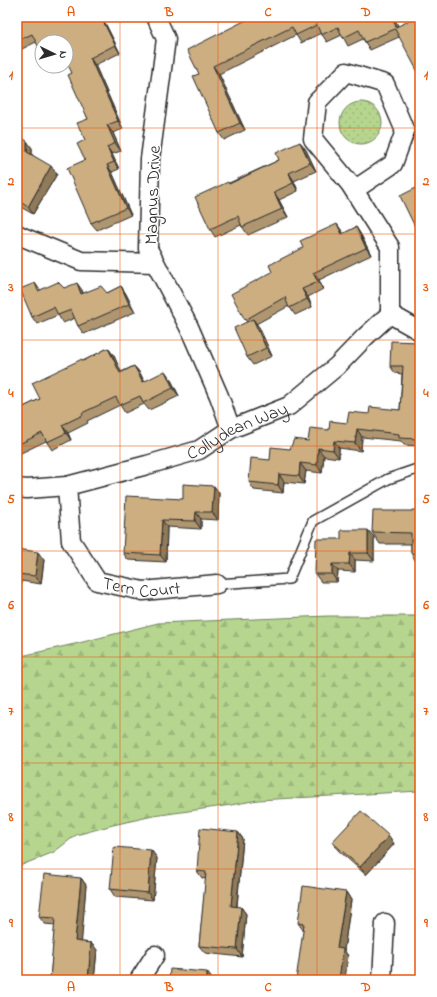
<svg xmlns="http://www.w3.org/2000/svg" width="437" height="997" viewBox="0 0 437 997" font-family="'Indie Flower',sans-serif">
<style>
.grass{fill:url(#grass-dots);stroke:#70805d}
.forest{fill:url(#forest-firs);stroke:#70805d}
.lines{fill:none;stroke-linecap:round;stroke-linejoin:round}
.lane-casing{stroke:#2b2b2b;stroke-width:12}
.street-casing{stroke:#2b2b2b;stroke-width:21}
.lane{stroke:#fff;stroke-width:9}
.street{stroke:#fff;stroke-width:18}
.wall{fill:#af966f;stroke:#2b2b2b}
.shaded-wall{fill:#8f7a5a;stroke:#2b2b2b}
.building{fill:#ccae81;stroke:#2b2b2b}
.grid{fill:none;stroke:#e8590c;stroke-width:1;stroke-opacity:0.55}
.labels{text-anchor:middle;stroke-width:3;stroke-linejoin:round;paint-order:stroke}
.street-label{font-size:18px;fill:#2b2b2b;stroke:#fff}
.neatline{fill:none;stroke:#e8590c;stroke-width:1.5}
.grid-label{font-size:13px;text-anchor:middle;font-weight:bold;fill:#e8590c}
</style>
<defs>
<pattern id="grass-dots" width="8" height="8" patternUnits="userSpaceOnUse"><rect width="8" height="8" fill="#b6d68f"/><path d="M2 2h.1M6 6h.1" fill="none" stroke="#9db87c" stroke-width="1.8" stroke-linecap="round"/></pattern>
<pattern id="forest-firs" width="22" height="20" patternUnits="userSpaceOnUse"><rect width="22" height="20" fill="#b6d68f"/><path d="M5 1l3.5 6h-7zM16 11l3.5 6h-7z" fill="#9db87c"/></pattern>
</defs>
<rect width="100%" height="100%" fill="#fff"/>
<filter id="ink" filterUnits="userSpaceOnUse"><feTurbulence type="fractalNoise" baseFrequency=".025" numOctaves="2"/><feDisplacementMap in="SourceGraphic" scale="8" xChannelSelector="R" yChannelSelector="G"/><feConvolveMatrix kernelMatrix="1 2 1 2 8 2 1 2 1" color-interpolation-filters="sRGB"/></filter>
<g filter="url(#ink)">
<path class="grass" d="M340 123a21 21 0 1 1 42 0a21 21 0 1 1-42 0Z"/>
<path class="forest" d="M329,616H420V791L258,800L231,805L153,816L113,825L76,835L54,852L17,867V657L79,643L158,623Z"/>
<g class="lines">
<g class="lane-casing">
<path id="lane" d="M217,584L289,579L313,521L388,479L420,468"/>
</g>
<g class="street-casing">
<g id="street">
<path d="M156,17L166,39L150,159L148,249L189,327L219,396L231,429"/>
<path d="M354,190L393,164L405,131L385,84L346,72L317,102L313,139L350,184L390,247V314"/>
<path d="M17,234L23,237L81,261L155,263"/>
<path id="s1" d="M67,486L71,541L97,581L143,591L217,584"/>
<path id="s2" d="M17,488L27,489L67,486L147,465L199,450L231,429L289,406L337,366L365,337L390,314L420,331"/>
<path d="M139,980L155,955"/>
<path d="M382,980L385,923"/>
</g>
</g>
<use href="#lane" class="lane"/>
<use href="#street" class="street"/>
</g>
<path class="wall" d="M17,17H102L120,53L95,65L123,129L113,133L121,151L112,154L119,169L112,172L131,215L97,230L91,223L85,160V140L88,119L72,73L66,42H42V52L36,42L20,50L17,46Z
M252,17H394L398,26L399,37L370,50L363,39L348,46L342,35L327,42L321,33L301,43L296,35L219,74L245,130L224,140L219,133L199,74Z
M17,135L32,148V155L57,174L33,214L17,205Z
M300,142L306,150L316,171L294,181L298,191L279,200L288,217L248,235L241,225L215,237L210,229L229,183L279,160Z
M356,227L361,235L371,255L319,280L323,289L308,297L312,307L295,315L289,306L256,324L259,327L272,356L253,365L247,357V322L245,320L272,272L342,231L343,234Z
M35,283L40,290L64,288L82,290L83,293H107L121,286L126,294L135,312L84,334L78,326L75,318L63,323L58,315L37,324L32,317Z
M420,342V446L404,445L401,441L362,437L361,451L339,448V458L324,456L322,473L306,471L304,484L284,482L283,493L254,490L249,482L270,460L290,449L308,441L329,430L369,414L400,410L402,374L395,373L390,366Z
M108,348L114,356L121,372L134,366L140,373L144,381L170,378L179,396L149,410L144,404L125,413L120,405L87,421L88,423L68,433L71,440L52,450L46,441L21,453L17,447V410L40,399L83,361Z
M214,486L219,493L218,520L201,519V529L167,527L166,562L128,560L123,553L183,499Z
M420,510V565H418L411,553V544H380L372,532L412,511Z
M374,537V561L355,560V572L338,571L337,582H321L315,574L341,539Z
M17,549L44,560L41,584L21,581L20,589L17,588Z
M238,832L243,839L237,907H241L246,914L242,957L205,953L199,946L206,879L202,878L197,871Z
M389,836L394,844L366,875L338,850L332,842Z
M151,850L157,858L153,900L115,897L110,889Z
M81,878L86,885L81,942L91,943L97,950L94,980H50L55,925L45,924L39,917Z
M346,892L351,900L344,950L348,956L303,930L298,923Z"/>
<path class="shaded-wall" d="M101,17H102L120,53L115,45Z
M392,17H394L402,35L396,27Z
M90,58L95,65L123,129L118,121Z
M213,66L219,74L245,130L240,123Z
M107,125L113,133L121,151L115,143Z
M27,141L32,148V159L27,152Z
M300,142L306,150L316,171L310,163Z
M107,147L112,154L119,169L114,162Z
M107,165L112,172L131,215L126,208Z
M51,166L57,174L33,214L28,207Z
M289,173L294,181L298,191L293,183Z
M274,192L279,200L288,217L282,209Z
M337,224L342,231L347,242L342,234Z
M356,227L361,235L371,255L366,248Z
M313,273L319,280L323,289L318,282Z
M77,283L82,290L86,302L81,294Z
M121,286L126,294L135,312L129,304Z
M302,289L308,297L312,307L307,299Z
M253,319L259,327L272,356L266,348Z
M108,348L114,356L125,380L120,373Z
M134,366L140,373L148,390L143,382Z
M165,371L170,378L179,396L173,388Z
M62,425L68,433L71,440L66,433Z
M357,429L362,437L361,451L355,443Z
M334,441L339,448V458L333,450Z
M318,448L324,456L322,473L317,465Z
M300,463L306,471L304,484L299,476Z
M279,474L284,482L283,493L278,485Z
M214,486L219,493L218,520L212,512Z
M196,512L201,519V529L195,521Z
M162,520L167,527L166,562L160,555Z
M368,530L374,537V561L368,553Z
M38,552L44,560L41,584L35,576Z
M350,553L355,560V572L349,564Z
M332,564L338,571L337,582L332,574Z
M17,575L21,581L20,589L17,584Z
M238,832L243,839L236,914L231,906Z
M389,836L394,844L366,875L360,867Z
M151,850L157,858L153,900L148,893Z
M81,878L86,885L81,949L75,941Z
M346,892L351,900L344,950L348,956L345,980H339L337,948Z
M241,907L246,914L242,957L237,949Z
M91,943L97,950L94,980H88Z
M207,972L213,980H207Z"/>
<path class="building" d="M17,17H101L115,45L90,58L118,121L107,125L115,143L107,147L114,162L107,165L126,208L91,223L67,168L85,160L77,144L85,140L77,123L88,119L68,75L72,73L66,61V42H57L55,38L47,42H42V44L38,46L32,34L17,41Z
M252,17H392L396,27L417,17H420V76L395,29L365,42L359,30L343,38L338,27L321,35L317,25L296,35L292,27L213,66L240,123L219,133L193,76L199,74L187,50Z
M17,135L27,141V152L51,166L28,207L17,200Z
M300,142L310,163L289,173L293,183L274,192L282,209L242,227L238,216L210,229L195,197L228,182L229,184L279,160L276,153Z
M420,186V235H419L400,196Z
M337,224L342,234L356,227L366,248L313,273L318,282L302,289L307,299L289,308L285,297L245,320L231,294L272,272L269,265L303,248L300,241Z
M58,282L64,288L77,283L81,294L101,286L107,293L121,286L129,304L78,326L71,310L58,315L54,307L32,317L20,289L35,283L38,291Z
M253,319L266,348L247,357L234,328Z
M391,341L420,342L419,372H420V439L399,438V434L357,429L355,443L334,441L333,450L318,448L317,465L300,463L299,476L279,474L278,485L249,482L251,458L270,460L271,447L290,449L294,439L308,441L310,428L329,430L330,421L347,423L349,412L369,414L370,407L400,410L403,366H390Z
M108,348L120,373L134,366L143,382L165,371L173,388L143,403L140,396L120,405L116,397L82,413L83,415L62,425L66,433L47,442L42,433L17,445V410L40,399L32,383L82,359L83,361Z
M183,484L214,486L212,512H196L195,521L162,520L160,555L123,553L126,496L183,499Z
M412,510H420V554L411,553V533L372,532L373,511H412Z
M341,530H368V553H350L349,564H332V574H315L316,539H341Z
M17,549L38,552L35,576L17,574Z
M361,811L389,836L360,867L332,842Z
M200,828L238,832L231,906L241,907L237,949L199,946L206,872L197,871Z
M114,847L151,850L148,893L110,889Z
M44,874L81,878L75,941L91,943L88,980H50L55,918L39,917Z
M303,886L346,892L337,948L343,949L339,980H296L304,924L298,923Z
M170,969L207,972V980H169Z"/>
</g>
<path class="grid" d="M120,17V980M218,17V980M317,17V980M17,128H420M17,234H420M17,340H420M17,446H420M17,551H420M17,657H420M17,763H420M17,869H420"/>
<g class="labels">
<g class="street-label">
<text transform="translate(152 195) rotate(-88)" y="6">Magnus Drive</text>
<text dy="6" stroke="none"><textPath href="#s2" startOffset="230">Collydean Way</textPath></text>
<text dy="6" stroke="none"><textPath href="#s1" startOffset="148">Tern Court</textPath></text>
</g>
</g>
<rect width="437" height="997" fill="none" stroke="#fff" stroke-width="44"/>
<g transform="translate(54 54) rotate(95)"><circle r="19" fill="#ffffff" stroke="#aaaaaa"/>
<path d="M0-3L7 15L0 10L-7 15Z" fill="#2b2b2b"/>
<text y="-6" font-size="11" font-weight="bold" text-anchor="middle" fill="#2b2b2b">N</text>
</g>
<rect x="22" y="22" width="393" height="953" class="neatline"/>
<g class="grid-label">
<text x="71" y="16">A</text>
<text x="169" y="16">B</text>
<text x="268" y="16">C</text>
<text x="366" y="16">D</text>
<text x="11" y="79">1</text>
<text x="426" y="79">1</text>
<text x="11" y="185">2</text>
<text x="426" y="185">2</text>
<text x="11" y="291">3</text>
<text x="426" y="291">3</text>
<text x="11" y="397">4</text>
<text x="426" y="397">4</text>
<text x="11" y="503">5</text>
<text x="426" y="503">5</text>
<text x="11" y="609">6</text>
<text x="426" y="609">6</text>
<text x="11" y="715">7</text>
<text x="426" y="715">7</text>
<text x="11" y="821">8</text>
<text x="426" y="821">8</text>
<text x="11" y="927">9</text>
<text x="426" y="927">9</text>
<text x="71" y="991">A</text>
<text x="169" y="991">B</text>
<text x="268" y="991">C</text>
<text x="366" y="991">D</text>
</g>
</svg>
